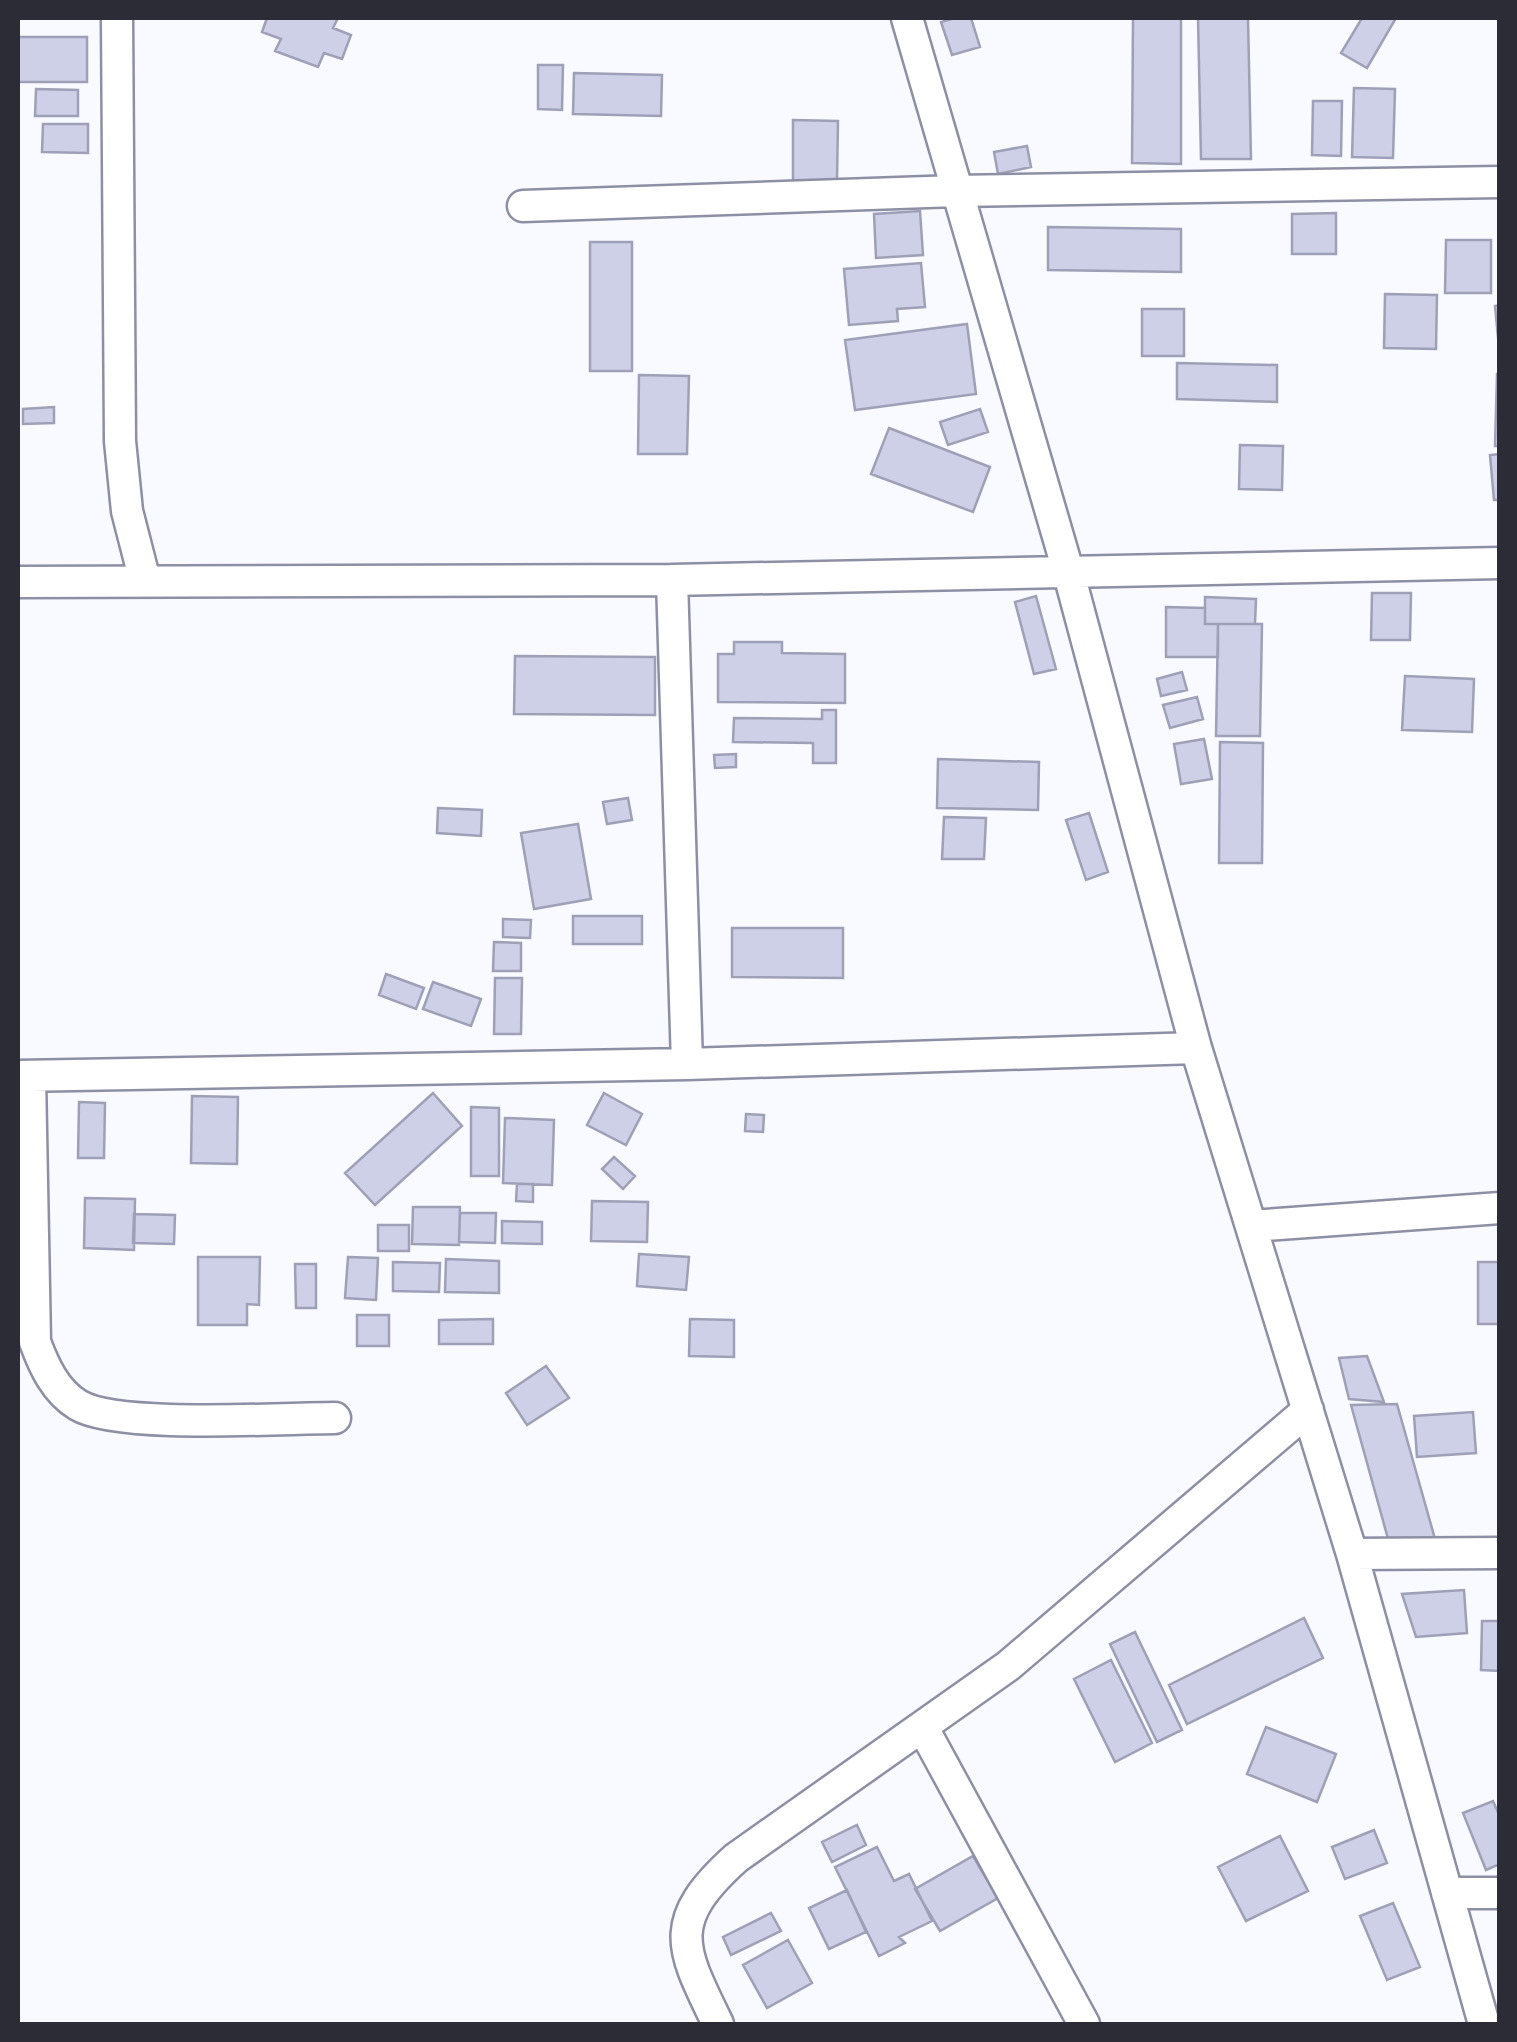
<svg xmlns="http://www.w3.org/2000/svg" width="1517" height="2042" viewBox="0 0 1517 2042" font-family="'IBM Plex Sans',sans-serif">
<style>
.building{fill:#cdd0e7;stroke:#9ea0b7;stroke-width:2.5}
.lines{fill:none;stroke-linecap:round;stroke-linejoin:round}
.minor-casing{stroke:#8d8fa5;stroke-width:35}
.minor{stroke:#fff;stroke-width:30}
</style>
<rect width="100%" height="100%" fill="#f9faff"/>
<path class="building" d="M267,18H338L333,28L351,35L342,59L324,53L318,67L275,51L281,39L262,32Z
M955,18H971L980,47L952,55L941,22Z
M1133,18H1181V164L1132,163Z
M1198,18H1248L1251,159H1201Z
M1362,18H1396L1367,68L1341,53Z
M18,37H87V82H18Z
M538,65H563L562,110L538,109Z
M574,73L662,75L661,116L573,114Z
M1354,88L1395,89L1393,158L1352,157Z
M36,89L78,90V116H35Z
M1313,101H1342L1341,156L1312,155Z
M793,120L838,121L837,181L793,180Z
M43,124H88V153L42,152Z
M1027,146L1031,167L998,174L994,152Z
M920,211L923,255L876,258L874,214Z
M1336,213V254H1292V214Z
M1048,227L1181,229V272L1048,270Z
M1446,240H1491V293H1445Z
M590,242H632V371H590Z
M921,263L925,307L897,309L898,321L849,325L844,269Z
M1385,294L1437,295L1436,349L1384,348Z
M1500,305V348H1499L1495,306Z
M1142,309H1184V356H1142Z
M967,324L976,394L855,410L845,340Z
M1177,363L1277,365V402L1177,399Z
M1497,374H1500V446H1495Z
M639,375L689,376L687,454H638Z
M54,407V423L23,424V409Z
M980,409L988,432L948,445L940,422Z
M889,428L990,467L973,512L871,474Z
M1240,445L1283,446L1282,490L1239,489Z
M1500,454V500H1494L1490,455Z
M1372,593H1411L1410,640H1371Z
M1036,596L1056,669L1034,674L1015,602Z
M1205,597L1256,599L1255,624H1205Z
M1166,607L1205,608V624H1218V657H1166Z
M1218,624H1262L1260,736H1216Z
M734,642H782V653L845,654V703L718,702V654H734Z
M515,656L655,657V715L514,714Z
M1182,672L1187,690L1161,696L1157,679Z
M1405,676L1474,679L1472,732L1402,730Z
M1197,697L1203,719L1170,728L1163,705Z
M822,710H836V763H813V743L733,742L734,718L822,719Z
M1204,739L1212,779L1181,784L1174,744Z
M1220,742L1263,743L1262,863H1219Z
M736,754V767L715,768L714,755Z
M938,759L1039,762L1038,810L937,808Z
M628,798L632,820L607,824L603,802Z
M438,808L482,810L481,836L437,833Z
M1089,813L1108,872L1086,880L1066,820Z
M944,817L986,818L984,859H942Z
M578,824L591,899L534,909L521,833Z
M573,916H642V944H573Z
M503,919L531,920L530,938L503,937Z
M732,928H843V978L732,977Z
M494,942L521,943V971H493Z
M386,974L424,988L416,1009L379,995Z
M495,978H522L521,1034H494Z
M433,982L481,999L471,1026L423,1009Z
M433,1093L462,1126L375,1205L345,1173Z
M604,1093L642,1114L626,1145L587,1125Z
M192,1096L238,1097L237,1164L191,1163Z
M79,1102L105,1103L104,1158H78Z
M471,1107L499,1108V1176H471Z
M746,1114L764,1115L763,1132L745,1131Z
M505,1118L554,1120L552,1185L503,1183Z
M614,1157L635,1176L623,1189L602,1169Z
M517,1184H533V1202L516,1201Z
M85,1198L135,1199L134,1250L84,1248Z
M592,1201L648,1202L647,1242L591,1241Z
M413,1207H460L459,1245L412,1244Z
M460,1213H496L495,1243L459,1242Z
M134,1214L175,1215L174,1244L133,1243Z
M502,1221L542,1222V1244L502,1243Z
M378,1225H409V1251H378Z
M639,1254L689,1257L686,1290L637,1286Z
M198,1257H260L259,1305L247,1304V1325H198Z
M348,1257L378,1258L376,1300L345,1298Z
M446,1259L499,1261V1293L445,1292Z
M393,1262L440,1263L439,1292L393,1291Z
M1478,1262H1500V1324H1478Z
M295,1264H316V1308H296Z
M357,1315H389V1346H357Z
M493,1319V1344H439V1320Z
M690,1319L734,1320V1357L689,1356Z
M1367,1356L1384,1402L1349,1399L1339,1358Z
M546,1366L569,1398L527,1425L506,1393Z
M1397,1404L1437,1546H1390L1351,1405Z
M1473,1412L1476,1453L1417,1457L1414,1416Z
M1464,1590L1467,1633L1416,1637L1402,1594Z
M1304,1618L1323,1658L1187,1724L1169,1685Z
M1482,1621H1500V1671L1481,1670Z
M1135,1632L1182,1730L1157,1742L1110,1644Z
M1111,1660L1152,1743L1115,1762L1074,1679Z
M1266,1727L1336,1754L1317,1802L1247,1774Z
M1493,1801L1500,1817V1864L1486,1870L1463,1813Z
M857,1825L866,1845L832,1862L822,1842Z
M1374,1830L1387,1863L1345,1879L1332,1847Z
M1280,1836L1308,1891L1246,1921L1218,1867Z
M877,1847L894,1881L909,1874L932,1921L899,1937L905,1943L879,1956L835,1867Z
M973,1856L998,1898L940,1931L915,1889Z
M847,1890L866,1932L829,1949L809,1908Z
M1393,1903L1420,1967L1387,1980L1360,1916Z
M771,1913L781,1931L731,1955L723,1937Z
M788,1940L812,1983L767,2008L743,1965Z"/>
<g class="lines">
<g class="minor-casing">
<path id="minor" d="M117,18L120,441L127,511L145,581
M907,18L1069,574L1196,1048L1352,1554L1484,2024
M523,206L956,191L1500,182
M672,580L687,1064
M18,582L672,580L1500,563
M18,1076L687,1064L1196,1048
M30,1076L35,1342C44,1366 55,1391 78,1405C117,1429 282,1418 335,1418
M1251,1226L1500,1208
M1352,1554L1500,1553
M923,1728L1084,2024
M1447,1893H1500
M718,2024C681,1948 665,1922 736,1858L1008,1666L1308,1410"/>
</g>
<use href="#minor" class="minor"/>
</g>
<rect width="1517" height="2042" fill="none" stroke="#2b2c35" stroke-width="40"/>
</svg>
